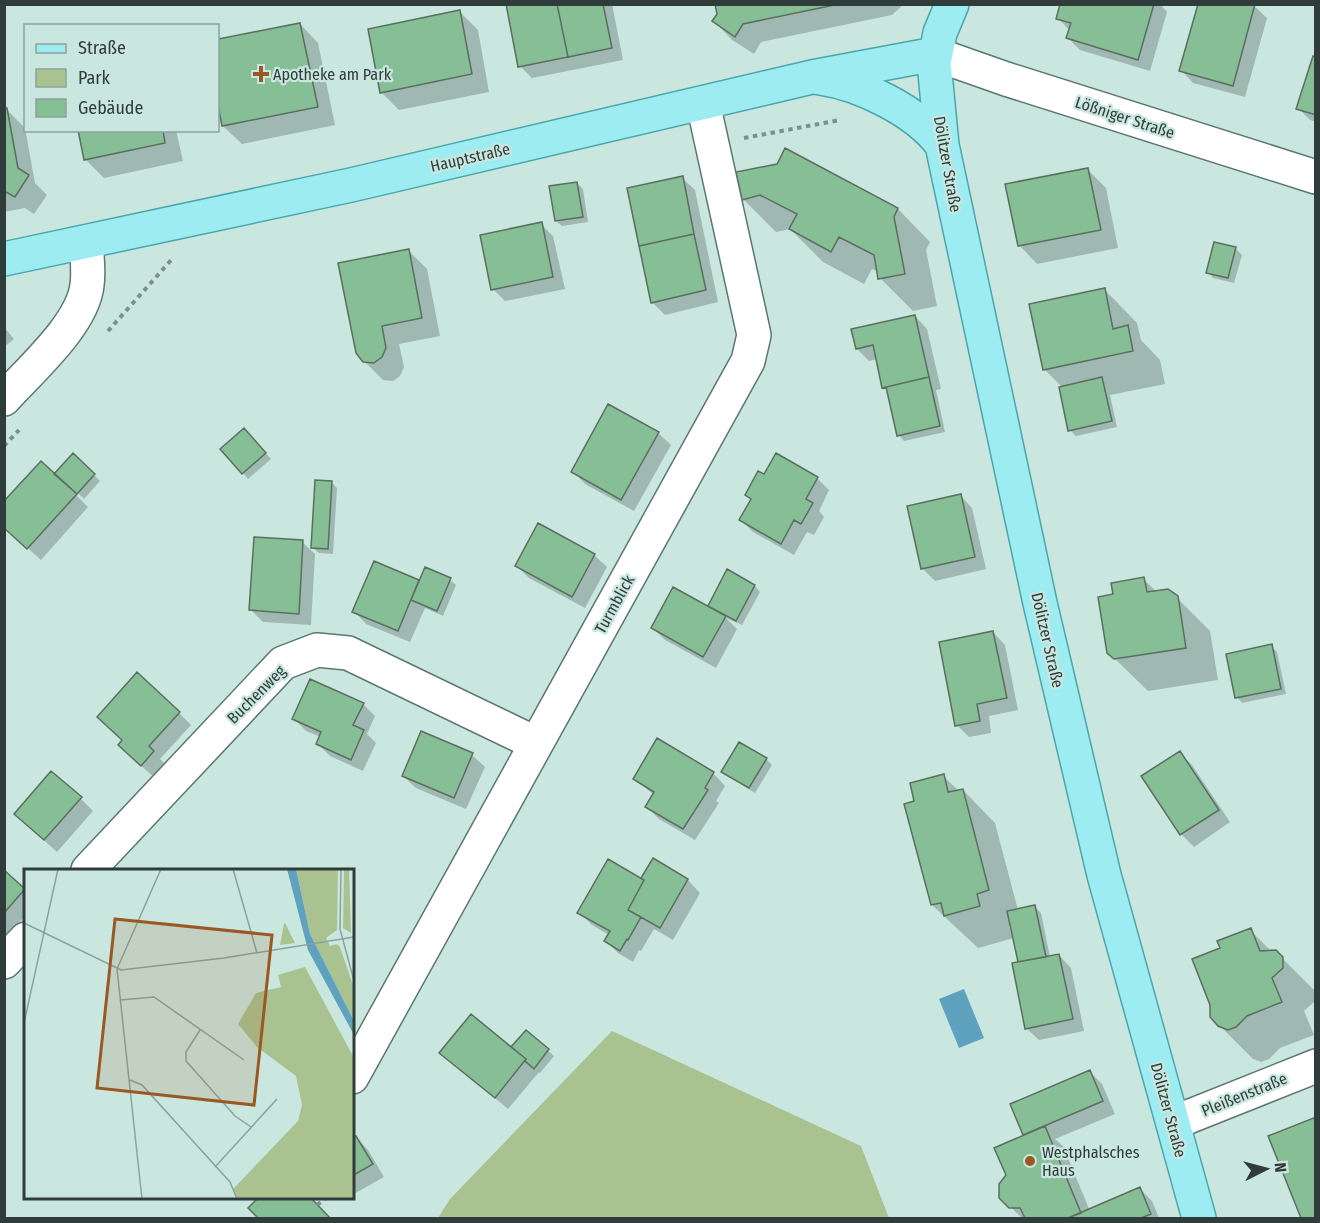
<svg xmlns="http://www.w3.org/2000/svg" width="1320" height="1223" viewBox="0 0 1320 1223" font-family="'Fira Sans Condensed',sans-serif">
<style>
.green{fill:#aac290}
.water{fill:#5ea2bf}
.shadow{fill:#0003;fill-rule:evenodd}
.building{fill:#86be96;stroke:#5b6f60;stroke-width:1.5}
.lines{fill:none;stroke-linecap:round;stroke-linejoin:round}
.minor-casing{stroke:#5b7770;stroke-width:36}
.major-casing{stroke:#4ba6ab;stroke-width:36}
.path{stroke:#7c918b;stroke-width:4;stroke-dasharray:4.5 4.5;stroke-linecap:butt}
.minor{stroke:#fff;stroke-width:33}
.major{stroke:#9cecf2;stroke-width:33}
.poi-dot{fill:#995824;stroke:#c9e7df;stroke-width:2}
.labels{text-anchor:middle;stroke-width:4.5;stroke-linejoin:round;paint-order:stroke}
.poi-label{font-size:16px;fill:#303c39;stroke:#c9e7df;text-anchor:start}
.street-label{font-size:16px;fill:#303c39;stroke:#c9e7df}
.inset-road{fill:none;stroke:#8ca39d;stroke-width:1.5}
.view{fill:#995824;fill-opacity:0.15;stroke:#995824;stroke-width:3}
.inset-edge{fill:none;stroke:#303c39;stroke-width:3}
</style>
<rect width="100%" height="100%" fill="#c9e7df"/>
<path class="green" d="M612,1031L861,1146L889,1218H438L450,1199Z"/>
<path class="water" d="M964,989L984,1038L959,1048L939,999Z"/>
<path class="shadow" d="M507,4H612L623,60L532,78L520,66Z
M716,4H904L892,15L761,42L754,54L732,40L714,21L718,14Z
M1062,4H1160L1167,12L1150,71L1080,50L1068,38L1070,31L1058,18Z
M1252,4L1267,18L1245,97L1193,83L1181,70Z
M460,12L478,30L489,92L399,110L381,92Z
M300,24L318,43L335,125L242,144L223,126L218,98V41Z
M1316,58V122L1310,120L1298,108Z
M6,109L25,128L35,183L47,195L34,214L25,208L4,212V110Z
M79,130H176L183,161L104,178L85,159Z
M786,150L898,209L930,242L926,250L937,306L913,311L880,278L879,272L872,269L864,284L823,262L790,229L776,232L743,199L778,165Z
M1088,170L1106,188L1118,248L1037,264L1019,245Z
M682,178L695,190L718,302L665,315L652,302Z
M577,183L583,189L588,222L562,226L556,221Z
M541,224L553,236L565,289L505,301L493,289Z
M1215,244L1236,249L1242,255L1234,283L1213,278L1208,272Z
M409,251L427,269L440,336L399,344L404,367L400,376L393,381L383,380L364,361Z
M1105,290L1137,323L1141,340L1160,360L1165,384L1110,395L1117,427L1076,436L1070,430L1063,388L1044,369Z
M915,316L927,329L941,389L936,390L945,432L904,441L899,435L889,392L884,387L878,359L869,361L857,349Z
M4,327L14,339L4,347Z
M658,433L671,445L634,511L585,484L573,471Z
M250,436L271,459L248,479L243,473Z
M73,455L100,481L84,499L76,491V495L88,507L41,560L4,527Z
M817,478L829,490L819,511L824,517L814,535L807,532L794,555L753,532L741,520L752,500L747,495Z
M331,482L337,488L333,554L319,553L313,548Z
M960,495L972,508L986,569L935,581L922,568Z
M302,542L315,554L311,625L263,622L251,610Z
M594,555L607,567L585,608L529,578L517,566Z
M375,563L420,583L426,569L450,580L456,585L443,616L425,608L410,642L366,624L354,611Z
M728,571L755,586L760,592L742,625L726,618L737,629L716,668L665,640L652,627L708,608Z
M1143,579L1157,592L1177,598L1210,631L1218,680L1148,691L1108,652L1115,595Z
M993,632L1005,645L1018,710L989,716L991,733L969,737L957,725Z
M1271,646L1277,652L1286,694L1242,703L1237,697Z
M363,704L375,716L367,734L376,743L363,771L330,756L318,744L321,737L306,731L294,719Z
M179,713L191,725L160,759L165,764L154,777L132,758Z
M1180,753L1192,765L1230,822L1194,847L1181,834L1144,777Z
M472,755L485,767L466,809L416,788L403,776Z
M766,759L772,765L755,793L729,777L723,772Z
M713,773L725,786L716,801L719,803L695,840L659,819L647,807L654,795L635,779Z
M943,776L959,791L963,790L995,823L1018,910L1035,907L1041,913L1050,957L1059,955L1071,968L1084,1031L1039,1040L1026,1028L1020,963L1014,938L978,948L932,905L916,803ZM1012,925L1014,936H1012L1009,926Z
M81,799L93,811L57,852L28,826Z
M654,860L688,880L700,893L673,940L654,929L641,951L639,950L633,962L618,953L606,941L609,935L592,925L579,912L642,880Z
M4,872L26,892V915L4,939Z
M1250,930L1272,952L1275,951L1315,991V1001L1304,1011L1314,1035L1280,1048L1269,1059L1261,1062L1253,1059L1211,1017L1222,949Z
M526,1032L554,1056L540,1073L539,1072L508,1109L441,1053L512,1049Z
M1090,1072L1102,1084L1115,1114L1055,1139L1063,1146L1090,1211L1140,1189L1152,1201L1159,1218H1022L1001,1198L1026,1136L1012,1105Z
M356,1137L368,1150L384,1177L352,1195V1139Z
M261,1198H310L329,1218H260L250,1208Z"/>
<path class="building" d="M506,4H557L568,57L518,67Z
M557,4H603L612,48L568,57Z
M715,4H839L743,24L735,37L712,21L717,14Z
M1060,4H1154L1138,60L1066,38L1071,23L1056,19Z
M1198,4H1255L1233,86L1179,71Z
M460,10L472,74L380,93L368,29Z
M300,23L318,107L222,126L218,105V39Z
M1313,56L1316,57V115L1296,109Z
M4,108H7L18,168L29,175L15,197L4,191Z
M78,130H163L165,143L84,160Z
M785,148L898,208L894,217L905,274L878,279L874,255L839,237L831,252L789,229L797,214L760,195L742,200L736,172L777,164Z
M1088,168L1101,230L1018,246L1005,184Z
M683,176L694,234L639,246L627,188Z
M577,182L583,217L555,221L549,186Z
M542,222L553,277L491,290L480,235Z
M694,234L706,290L651,303L639,246Z
M1214,242L1236,247L1228,278L1206,273Z
M409,249L422,318L382,326L386,348L382,357L374,363L363,362L356,353L338,263Z
M1105,288L1113,329L1128,325L1133,351L1043,370L1029,304Z
M915,315L929,377L882,388L873,345L856,349L851,329Z
M929,377L940,426L897,436L886,387Z
M1102,377L1112,421L1068,431L1059,387Z
M608,404L659,432L621,500L571,472Z
M244,428L266,453L242,474L220,449Z
M73,453L95,474L77,494L54,474Z
M776,453L818,477L806,499L813,503L801,524L794,520L781,544L739,520L751,499L745,495L758,471L764,474Z
M41,461L77,494L27,549L4,528V501Z
M315,480L332,481L328,549L311,548Z
M961,494L975,557L921,569L907,506Z
M538,523L595,554L572,597L515,566Z
M254,537L303,540L299,614L249,610Z
M374,561L419,580L398,631L352,612Z
M425,567L451,578L437,611L411,600Z
M727,569L755,585L736,621L708,606Z
M1144,577L1147,592L1168,589L1178,596L1186,648L1114,659L1107,653L1098,597L1113,594L1111,583Z
M673,587L726,616L703,657L651,628Z
M993,631L1007,698L977,704L980,721L955,726L939,642Z
M1272,644L1281,689L1235,698L1226,654Z
M137,672L180,712L149,746L154,751L141,766L118,745L122,740L97,717Z
M310,679L364,703L353,725L364,730L351,760L316,744L321,732L292,719Z
M421,731L473,753L454,798L402,776Z
M657,738L714,772L705,788L708,790L683,829L645,807L654,792L633,779Z
M739,742L767,758L749,788L721,772Z
M1180,751L1219,810L1180,835L1141,776Z
M51,771L82,797L44,840L14,814Z
M944,774L948,792L963,789L989,890L977,894L980,906L944,916L941,903L931,905L904,804L914,801L910,783Z
M653,858L688,879L660,928L628,910L644,880L641,878Z
M608,859L644,880L628,910L641,917L628,940L627,939L620,951L604,941L610,931L577,913Z
M4,870L25,889L4,913Z
M1035,905L1046,957L1018,962L1007,911Z
M1251,928L1260,951L1276,950L1283,957V968L1272,978L1282,1002L1247,1016L1236,1027L1228,1030L1218,1026L1210,1017V1005L1192,959L1220,948L1217,941Z
M1059,954L1073,1019L1025,1029L1012,963Z
M471,1014L526,1059L495,1098L439,1053Z
M526,1030L549,1049L534,1069L525,1061L526,1059L511,1047Z
M1090,1070L1103,1101L1023,1135L1010,1104Z
M1316,1117V1218H1301L1268,1136Z
M1045,1126L1081,1213L1068,1218H1025L1020,1208H1009L999,1198V1184L1006,1175L994,1148Z
M356,1136L373,1164L352,1176V1138Z
M1140,1187L1151,1214L1141,1218H1068Z
M258,1198H311L330,1218H258L248,1208Z"/>
<g class="lines">
<g class="minor-casing">
<path id="minor" d="M935,54L1006,79L1316,177
M4,399C30,370 83,324 87,285C89,271 87,257 86,243
M88,870L283,663L317,650L348,653L535,743
M4,962L26,939
M352,1077C483,838 617,600 748,361L754,335L703,103
M1173,1123L1316,1066"/>
</g>
<g class="major-casing">
<path id="major" d="M952,4L940,33L934,63L942,145L1040,603L1104,875L1199,1218
M820,78C861,84 917,111 942,145
M4,259L351,185L812,77L935,54"/>
</g>
<path class="path" d="M744,138L840,120
M108,331L173,258
M4,446L19,430
M317,1205L326,1198"/>
<use href="#minor" class="minor"/>
<use href="#major" class="major"/>
</g>
<g class="poi-dot">
<path d="M258 65h6v6h6v6h-6v6h-6v-6h-6v-6h6z"/>
<circle cx="1030" cy="1161" r="6"/>
</g>
<g class="labels">
<g class="poi-label">
<text x="273" y="80">Apotheke am Park</text>
<text x="1042" y="1158">Westphalsches<tspan x="1042" dy="18">Haus</tspan></text>
</g>
<g class="street-label">
<text transform="translate(1125 117) rotate(18)" y="6">Lößniger Straße</text>
<text transform="translate(470 157) rotate(-13)" y="6">Hauptstraße</text>
<text transform="translate(948 164) rotate(80)" y="6">Dölitzer Straße</text>
<text transform="translate(614 604) rotate(-61)" y="6">Turmblick</text>
<text transform="translate(1048 640) rotate(77)" y="6">Dölitzer Straße</text>
<text transform="translate(256 694) rotate(-45)" y="6">Buchenweg</text>
<text transform="translate(1244 1094) rotate(-22)" y="6">Pleißenstraße</text>
<text transform="translate(1169 1110) rotate(75)" y="6">Dölitzer Straße</text>
</g>
</g>
<g transform="translate(24 869)">
<rect width="330" height="330" fill="#c9e7df"/>
<path d="M272,0H314L313,61L302,69L306,77L313,75L316,78L330,119V152L286,65ZM320,0H325L327,64L319,59ZM261,54L271,74L256,76L260,55ZM281,98L330,189V330H213L209,320L274,252L278,236L272,207L233,178L214,155L232,124L257,118L254,106Z" fill="#aac290"/>
<path d="M263,0H272L286,65L330,152V166L284,81Z" fill="#5ea2bf"/>
<path class="inset-road" d="M209,0L233,84M317,0L316,60L330,112M0,54L97,101L200,89L330,68M93,100L137,0M93,100L118,330M96,131L130,128L220,191M0,154L34,0M176,161L162,183V192L211,247L227,258M106,211L118,216L206,313L213,330M191,298L253,230"/>
<path class="view" d="M91,50L248,66L230,236L73,219Z"/>
<rect width="330" height="330" class="inset-edge"/>
</g>
<rect width="1320" height="1223" fill="none" stroke="#303c39" stroke-width="12"/>
<rect x="24" y="24" width="195" height="108" fill="#c9e7df" stroke="#8ca39d" stroke-width="1.5"/>
<rect x="36" y="44" width="30" height="9" fill="#9cecf2" stroke="#8ca39d" stroke-width="1.5"/>
<text x="78" y="54" font-size="18" fill="#303c39">Straße</text>
<rect x="36" y="69" width="30" height="18" fill="#aac290" stroke="#8ca39d" stroke-width="1.5"/>
<text x="78" y="84" font-size="18" fill="#303c39">Park</text>
<rect x="36" y="99" width="30" height="18" fill="#86be96" stroke="#8ca39d" stroke-width="1.5"/>
<text x="78" y="114" font-size="18" fill="#303c39">Gebäude</text>
<g transform="translate(1266 1169) rotate(84)" stroke="#c9e7df" stroke-width="4.5" paint-order="stroke">
<path d="M0-4.5L10 22L0 15L-10 22Z" fill="#303c39"/>
<text y="-9" font-size="16" font-weight="bold" text-anchor="middle" fill="#303c39">N</text>
</g>
</svg>
